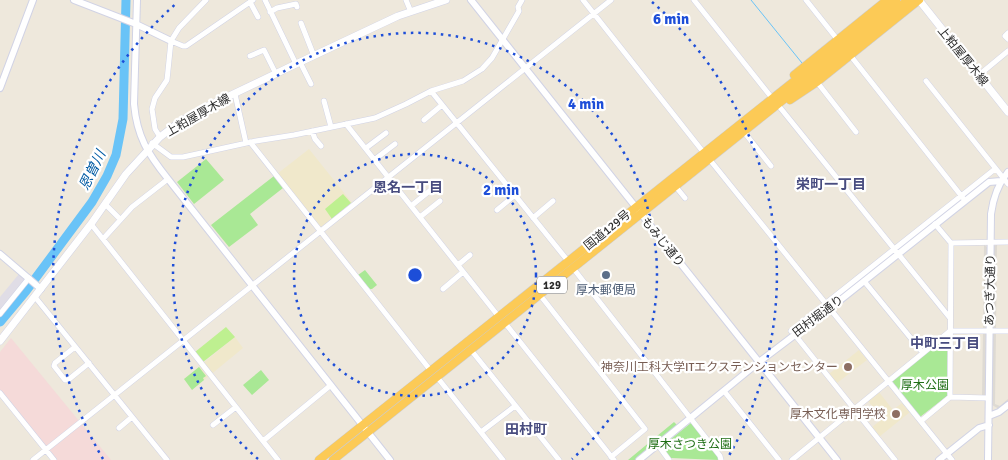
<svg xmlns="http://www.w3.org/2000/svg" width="1008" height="460" viewBox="0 0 1008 460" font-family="Signika,'Noto Sans JP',sans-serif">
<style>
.industrial{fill:#e0dde6}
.education{fill:#f0e8cb}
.medical{fill:#f5dad9}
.green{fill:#a9e895}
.pitch{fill:#bef090}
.plaza{fill:#dedad3}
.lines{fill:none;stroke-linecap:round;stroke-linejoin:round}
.stream{stroke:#69c3f7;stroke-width:1}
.river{stroke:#69c3f7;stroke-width:9}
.minor-casing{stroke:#d1d3e5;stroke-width:6}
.tertiary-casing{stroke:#d1d3e5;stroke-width:8}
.secondary-casing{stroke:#d1d3e5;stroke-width:8}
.trunk-casing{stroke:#ccc;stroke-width:9}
.minor{stroke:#fff;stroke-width:5}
.tertiary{stroke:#fff;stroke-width:6}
.secondary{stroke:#fff;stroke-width:7}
.trunk{stroke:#fcca56;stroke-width:8}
.ring{fill:none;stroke:#1d4ed8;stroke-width:2.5;stroke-dasharray:2.5 5}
.service-dot{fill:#5c6f8a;stroke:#fff;stroke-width:2}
.education-dot{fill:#8d6e63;stroke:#fff;stroke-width:2}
.labels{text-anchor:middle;stroke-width:4.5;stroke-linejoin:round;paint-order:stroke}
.shield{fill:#fff;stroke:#6b6b6b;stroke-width:1}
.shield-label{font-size:11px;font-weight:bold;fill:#2b2b2b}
.street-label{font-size:12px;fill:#2b2b2b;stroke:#fff}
.service-label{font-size:12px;fill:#4e5e75;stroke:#fff}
.education-label{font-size:12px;fill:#785e54;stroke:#fff;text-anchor:end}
.park-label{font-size:12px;fill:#1f6e15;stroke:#fff}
.water-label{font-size:14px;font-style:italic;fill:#055ea6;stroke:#fff}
.neighbourhood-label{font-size:14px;font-weight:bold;fill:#484c7f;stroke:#fff}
.centre{fill:#1d4ed8;stroke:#fff;stroke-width:2.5}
.ring-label{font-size:15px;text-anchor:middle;font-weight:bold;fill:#1d4ed8;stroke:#fff;stroke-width:4.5;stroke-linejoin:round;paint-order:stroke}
</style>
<rect width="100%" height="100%" fill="#eee8dc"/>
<path class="industrial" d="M19,274L26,280L0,313V297Z"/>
<path class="education" d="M309,149L353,204L322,227H319L277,174Z
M235,337L243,348L192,390L184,379Z
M859,350L867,360L837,383L829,374Z
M879,392L893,410L902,403L910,412L879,437L871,428L882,419L868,401Z"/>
<path class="medical" d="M11,338L111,460H57L0,390V352Z"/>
<path class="green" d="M206,159L224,180L194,204L177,182Z
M274,176L283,188L250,214L258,225L229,247L211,225Z
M365,270L377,285L372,289H370L358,275Z
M946,337L948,338L947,396L920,417L892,381Z
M199,367L206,376L203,378L204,380L192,390L184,379Z
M261,370L269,380L252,395L243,385Z
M674,422L678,426L636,460H628Z
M691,423L719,456V460L671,458L662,448V446Z"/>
<path class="pitch" d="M343,194L351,203L332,219L325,209Z
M226,327L235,337L203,362L195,352Z"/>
<path class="plaza" d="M984,245L987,247L986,328L984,329H983Z
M996,245H997L996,330L993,327L994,246Z
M983,332L986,334L985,395H982Z
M996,332L995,404L1000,406L1008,399V402L999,409L992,405L993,334Z"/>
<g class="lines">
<path class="stream" d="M751,0L802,63"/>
<path class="river" d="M0,322L26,291L92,202L107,176L116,155L123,119L126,0"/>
<g class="minor-casing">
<path id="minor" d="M265,0L296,64
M406,0L411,12
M583,0L704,153
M694,0L772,98
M806,0L837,39
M250,2L258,17
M270,12L277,8L296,4L297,7
M301,23L314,56
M1008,33L1005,36L1008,39
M171,41L183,46H186L253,0
M850,55L963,198
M250,56L264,50L276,74
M300,62L311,84
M979,75L1008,51
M926,81L1008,184
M817,82L856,132
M431,91L568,261
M235,94L246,143
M324,101L331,127
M778,105L950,318
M424,120L442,105
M346,124L499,317
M312,131L315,139L321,146
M744,132L771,166
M160,137L155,129L152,109L155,98L167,80L171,41L179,28L206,0
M250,142L431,371
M152,143L171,157H183L256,141L294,135L375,118L406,104L431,91L463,81L482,69L492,58L519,11L518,7L522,0
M366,148L386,133
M374,160L395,144
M710,160L952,460
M676,187L685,198
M105,204L120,219
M411,206L432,189
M497,210L515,195
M420,217L440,201
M533,218L553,201
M91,224L278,460
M935,224L951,243L1008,242
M103,239L132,207L168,179
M458,265L470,255
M573,268L720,456L721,460
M864,281L923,353
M443,289L463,272
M540,295L645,429L611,457
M35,297L167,460
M0,314L29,278
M505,323L614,460
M791,331L995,169
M795,335L895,460
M75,347L55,363L54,366L65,380H68L89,363
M471,350L559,460
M437,377L503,460
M724,391L779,460
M0,393L54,460
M950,397L951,243
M921,421L950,397L988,398
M213,425L236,407
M119,428L132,417
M481,432L515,406
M263,441L331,385
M658,445L669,460
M33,460L611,0
M792,460L950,331H1008"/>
</g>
<g class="tertiary-casing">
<path id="tertiary" d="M74,0L136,24L171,41
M137,0L134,104C137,137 148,154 168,179L390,460
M471,0L837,460
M0,88L33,0
M0,254L41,289
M989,416L999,412L1008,405
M639,460L759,362L829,309L989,182L1001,181
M939,460L979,428L989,425
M988,460L991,214C993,199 998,184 1008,172"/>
</g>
<g class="secondary-casing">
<path id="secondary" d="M919,0L1008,112
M0,341L91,224L126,174L160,137L181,121L204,108L296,64L398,16L446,0"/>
</g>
<g class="trunk-casing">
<path id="trunk" d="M794,75L887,0
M790,100L817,82L919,0
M319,460L896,0
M333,460L908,0"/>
</g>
<use href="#minor" class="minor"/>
<use href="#tertiary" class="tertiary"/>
<use href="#secondary" class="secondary"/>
<use href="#trunk" class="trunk"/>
</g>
<g class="ring">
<circle cx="415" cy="275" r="121"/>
<path d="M258 459A242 242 0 1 1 572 459"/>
<path d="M103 459A362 362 0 0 1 178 2M652 2A362 362 0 0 1 727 459"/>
</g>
<circle class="service-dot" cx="606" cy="275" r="5"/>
<g class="education-dot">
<circle cx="848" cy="367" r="5"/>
<circle cx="896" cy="414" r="5"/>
</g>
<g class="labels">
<rect class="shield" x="537" y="276.5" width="30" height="17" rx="4"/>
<g class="shield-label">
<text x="552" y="289">129</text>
</g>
<g class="street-label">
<text transform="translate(963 56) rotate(51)" y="4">上粕屋厚木線</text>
<text transform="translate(198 115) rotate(-30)" y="4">上粕屋厚木線</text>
<text transform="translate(607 230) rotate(-39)" y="4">国道129号</text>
<text transform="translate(663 242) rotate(51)" y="4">もみじ通り</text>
<text transform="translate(990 290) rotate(-89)" y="4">あつぎ大通り</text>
<text transform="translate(818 316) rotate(-37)" y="4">田村堀通り</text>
</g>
<g class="service-label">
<text x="606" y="294">厚木郵便局</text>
</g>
<g class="education-label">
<text x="838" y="371">神奈川工科大学ITエクステンションセンター</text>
<text x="886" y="418">厚木文化専門学校</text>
</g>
<g class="park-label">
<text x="925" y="389">厚木公園</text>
<text x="690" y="448">厚木さつき公園</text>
</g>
<g class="water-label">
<text transform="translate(92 170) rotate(-64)" y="5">恩曽川</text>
</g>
<g class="neighbourhood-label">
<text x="831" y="189">栄町一丁目</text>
<text x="408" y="192">恩名一丁目</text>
<text x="945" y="348">中町三丁目</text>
<text x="526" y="434">田村町</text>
</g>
</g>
<circle cx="415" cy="275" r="8" class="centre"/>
<g class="ring-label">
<text x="671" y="24">6 min</text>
<text x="586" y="109">4 min</text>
<text x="501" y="195">2 min</text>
</g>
</svg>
